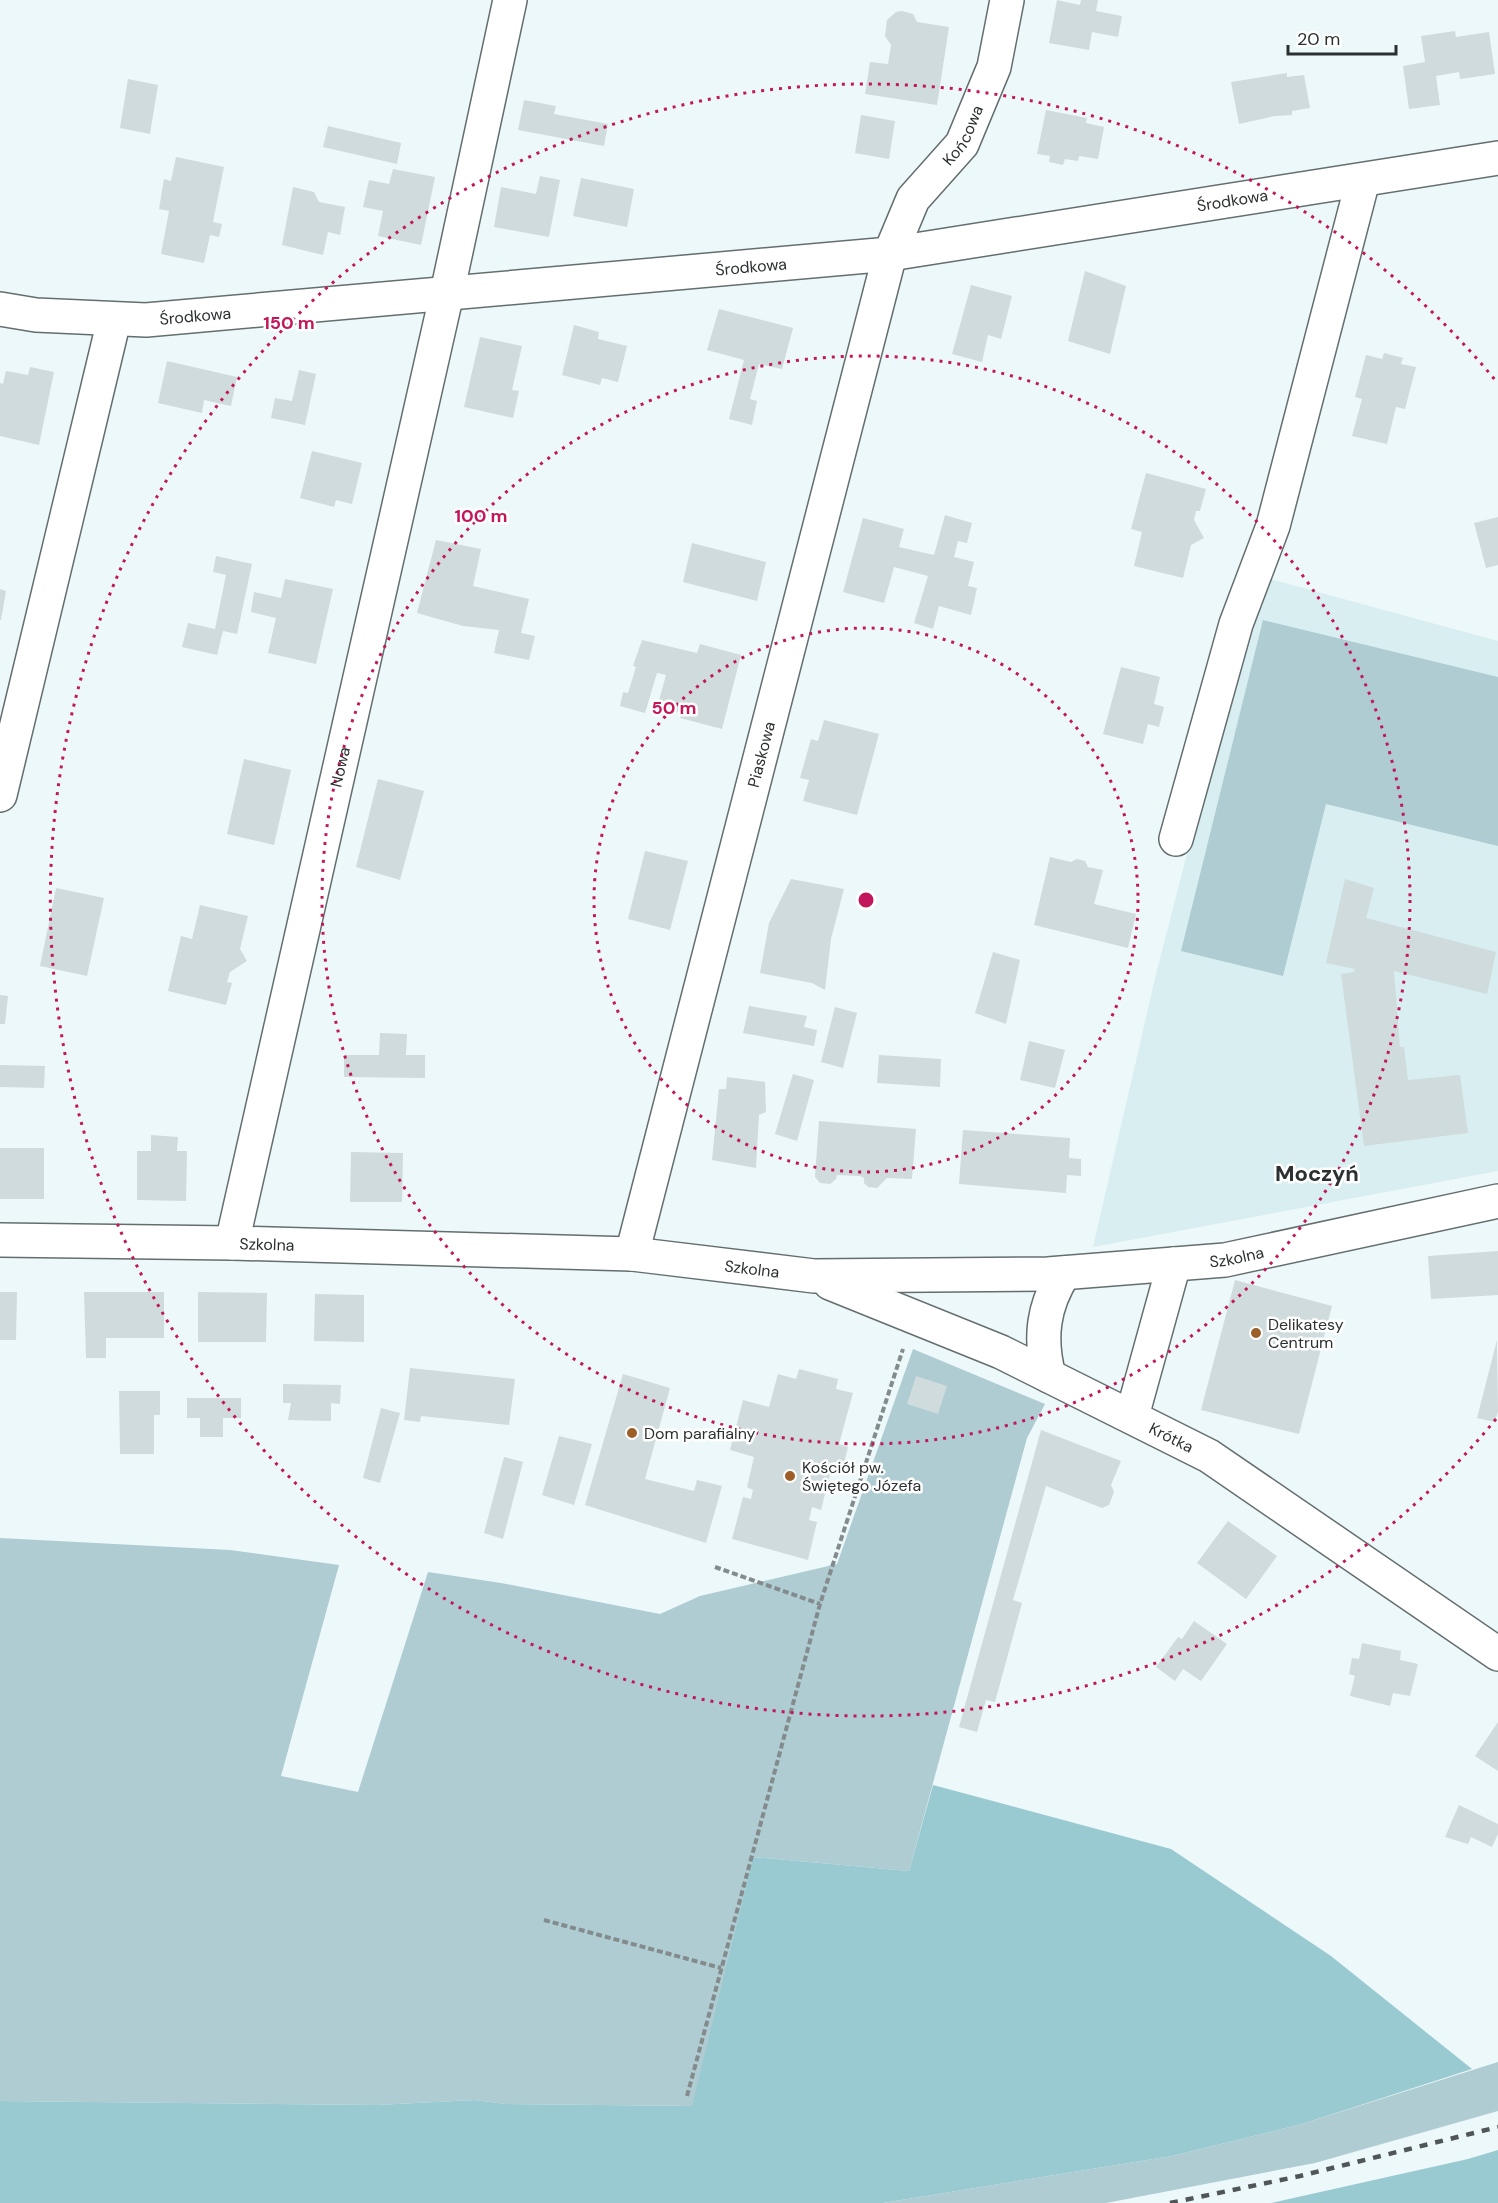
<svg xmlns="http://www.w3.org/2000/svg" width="1498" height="2203" viewBox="0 0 1498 2203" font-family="'DM Sans',sans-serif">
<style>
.built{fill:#d8eef1}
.green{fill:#aeccd1}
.forest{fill:#9acad1}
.building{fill:#cfdbdc}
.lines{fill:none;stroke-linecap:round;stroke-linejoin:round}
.minor-casing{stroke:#646e6f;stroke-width:36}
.path{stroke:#848b8d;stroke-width:4;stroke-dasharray:6 3;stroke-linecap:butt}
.minor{stroke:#fff;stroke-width:33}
.rail{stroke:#505657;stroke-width:4.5;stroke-dasharray:8 8;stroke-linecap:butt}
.ring{fill:none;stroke:#c2185b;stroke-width:3;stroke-dasharray:3 6}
.poi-dot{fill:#9e5e27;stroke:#fff;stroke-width:2}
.labels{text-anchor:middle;stroke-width:5;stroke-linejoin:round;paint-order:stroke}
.street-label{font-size:16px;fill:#2c3031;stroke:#fff}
.poi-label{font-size:16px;fill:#2c3031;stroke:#fff;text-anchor:start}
.district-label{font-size:22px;font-weight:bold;fill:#2c3031;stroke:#fff}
.centre{fill:#c2185b;stroke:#fff;stroke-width:3}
.ring-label{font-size:18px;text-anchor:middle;font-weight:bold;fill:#c2185b;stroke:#fff;stroke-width:5;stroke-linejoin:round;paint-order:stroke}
</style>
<rect width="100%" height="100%" fill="#edf8fa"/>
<path class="built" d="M1259,576L1498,641V1171L1093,1247L1157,970Z"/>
<path class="green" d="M1263,620L1498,677V846L1326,804L1283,976L1181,951Z
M913,1349L1045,1404L1027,1438L909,1871L753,1857L693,2106L506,2104L475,2100L376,2105L0,2101V1538L230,1550L339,1565L281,1776L358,1792L428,1572L501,1583L660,1614L700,1596L837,1564Z
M1498,2062V2111L1315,2163L1106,2203H883L1172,2156L1302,2124Z"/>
<path class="forest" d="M933,1785L1171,1849L1331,1956L1472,2069L1302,2124L1172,2156L883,2203H0V2101L376,2105L475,2100L506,2104L692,2106L753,1857L909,1871Z
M1498,2150V2203H1271L1468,2159Z"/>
<path class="building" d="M1057,0L1080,5L1081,0H1098L1096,11L1122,16L1118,37L1092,32L1089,50L1049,43Z
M902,11L913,14L917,22L949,27L937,105L865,94L870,62L888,64L891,45L885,36L887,20L896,12Z
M1455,31L1456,37L1489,32L1495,74L1460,79L1459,72L1436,76L1440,105L1409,109L1403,66L1425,62L1421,36Z
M1287,73V77L1304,75L1310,108L1292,111V115L1275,116L1239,124L1231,82Z
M128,79L158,85L150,134L120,128Z
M524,100L556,106L554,114L608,124L604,146L518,130Z
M1046,110L1087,118L1086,123L1104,127L1098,159L1079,156L1078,161L1065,159L1063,165L1049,162L1050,156L1037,154Z
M861,115L895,121L889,159L855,153Z
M328,126L401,143L397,164L323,147Z
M176,157L224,167L213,222L222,224L219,237L210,235L204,263L161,254L169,211L159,209L164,179L171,181Z
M393,169L435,177L421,245L378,236L383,211L363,207L369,180L389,184Z
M540,176L560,180L549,237L494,227L501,187L536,194Z
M581,178L634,189L627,227L573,216Z
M293,187L314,192L319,202L345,207L340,235L328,232L323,255L282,245Z
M1085,271L1126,286L1110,354L1068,341Z
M971,285L1012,296L1001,339L988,335L982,362L952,354Z
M719,309L793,328L782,369L759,364L750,399L757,401L752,425L729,419L744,360L707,350Z
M574,325L599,332L598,339L627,346L618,382L602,378L600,385L562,375Z
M480,337L522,346L512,390L519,391L513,418L464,407Z
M1384,353L1403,358L1401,364L1416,367L1405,409L1396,407L1387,444L1352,436L1362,399L1355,397L1366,355L1382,359Z
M167,361L237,377L231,406L204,400L202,413L158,403Z
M30,367L54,372L39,445L0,436V383L3,384L6,371L28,375Z
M299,370L316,374L305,425L271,418L275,398L292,401Z
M312,451L362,463L352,504L336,500L334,507L300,498Z
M1146,473L1206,489L1200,511H1196L1194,520L1204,538L1191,545L1183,578L1134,566L1142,532L1131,529Z
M945,515L972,523L967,543L958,541L954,557L974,562L968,586L977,588L971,615L939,606L933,629L914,623L928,576L894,567L884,603L843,592L863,518L904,529L899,547L934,555Z
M1498,517V565L1486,568L1474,523Z
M436,540L481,549L473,586L529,599L521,633L535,636L529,660L494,653L499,630L463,626L417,613Z
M692,543L766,562L757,601L683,582Z
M216,556L252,564L237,634L223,631L217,655L182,647L188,623L215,629L226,575L213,572Z
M285,579L333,589L316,664L268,653L276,618L251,612L254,592L281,598Z
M0,589L6,591L1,620H0Z
M642,640L697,653L700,644L741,655L722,729L680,718L682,711L668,714L656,711L666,675L657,673L645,713L620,706L623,692L628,693L636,667L633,666Z
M1121,667L1160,677L1154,704L1164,707L1159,727L1148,724L1143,744L1103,734Z
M824,720L879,734L857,815L803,801L809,780L800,778L811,739L818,741Z
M244,759L291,770L274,845L227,834Z
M378,779L424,791L400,880L356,867Z
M645,851L688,861L670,930L628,919Z
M1050,857L1071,862L1077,859L1085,861L1088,867L1103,870L1094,904L1136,914L1128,948L1034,925Z
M791,879L844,889L831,939L825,990L812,983L760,973L769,923Z
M1345,879L1374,888L1366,918L1496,952L1487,994L1394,971L1400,1047H1404L1408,1080L1460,1075L1468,1133L1364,1146L1341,974L1354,972L1355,969L1326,963Z
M56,888L104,898L87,976L40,966Z
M200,905L248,916L240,949L247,961L230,972L227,982L232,983L226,1005L168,991L181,936L192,939Z
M993,952L1020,960L1006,1024L975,1013Z
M0,995L8,996L5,1024H0Z
M749,1006L807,1016L804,1027L817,1030L814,1046L743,1033Z
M835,1007L857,1013L843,1068L821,1062Z
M380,1033L407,1034L406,1055H425V1078L344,1077V1055H379Z
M1029,1041L1065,1050L1055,1088L1020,1080Z
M879,1055L941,1059L940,1087L877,1083Z
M0,1065L45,1066L44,1088L0,1087Z
M793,1074L814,1080L797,1141L775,1134Z
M727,1077L765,1082L766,1112L759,1115L756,1168L712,1160L719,1089H726Z
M819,1121L916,1129L912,1179L887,1178L877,1188L868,1187L864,1183V1178L860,1176L837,1175L836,1179L830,1184L820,1183L815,1177Z
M963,1130L1070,1138L1069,1158L1081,1159V1176L1067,1175L1066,1193L959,1184Z
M151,1135L178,1137L177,1151H187L186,1201L137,1200V1151H151Z
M0,1148H44V1199H0Z
M351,1152L403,1153L402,1202H350Z
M1498,1251V1295L1431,1299L1428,1256Z
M1235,1280L1332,1306L1299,1434L1201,1410Z
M0,1292H17L16,1340H0Z
M84,1292H164V1338H106V1358H86Z
M198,1292L267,1293L266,1342H198Z
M315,1294L364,1295V1342L314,1341Z
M1497,1340L1498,1411L1495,1422L1477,1418Z
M410,1368L515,1379L509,1425L421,1416L420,1422L404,1420Z
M799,1369L838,1379L836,1389L853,1393L839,1444L848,1447L844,1464L833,1462L821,1510L812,1507L809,1520L817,1522L808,1560L732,1539L743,1497L751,1499L753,1490L747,1487L754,1457L730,1450L743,1400L769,1407L778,1374L796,1379Z
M623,1374L670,1388L645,1479L694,1491L697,1480L722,1486L706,1543L585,1505Z
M916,1376L947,1386L938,1414L907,1404Z
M283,1384L341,1385L340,1404L331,1403V1421L288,1420L291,1403H283Z
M119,1391H160V1415H154V1454H120Z
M187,1398H241V1418H223V1437H200V1418H187Z
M381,1408L400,1413L380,1483L363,1478Z
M1041,1430L1121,1461L1111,1485L1114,1492L1109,1505L1102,1508L1046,1486L1013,1600L1022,1603L995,1702L986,1700L977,1732L959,1727Z
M559,1436L592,1444L574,1505L542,1495Z
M504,1457L523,1462L503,1539L484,1533Z
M1228,1521L1277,1556L1246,1599L1197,1563Z
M1194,1621L1227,1644L1201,1681L1183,1669L1175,1681L1156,1667L1178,1637L1182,1639Z
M1362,1643L1401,1651L1400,1660L1418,1664L1410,1696L1393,1693L1390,1706L1350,1696L1355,1676L1349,1674L1352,1658L1359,1659Z
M1498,1722V1771L1475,1756Z
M1459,1805L1498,1824V1834L1492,1847L1471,1837L1468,1844L1445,1837Z"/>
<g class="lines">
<g class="minor-casing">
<g id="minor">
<path id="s1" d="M0,309L36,315L146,320L890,254L1498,158"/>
<path d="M0,795L114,320"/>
<path d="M1176,839L1236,624L1273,526L1363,180"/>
<path id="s2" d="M0,1240L232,1243L632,1254L814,1276L1048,1274L1225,1260L1498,1201"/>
<path id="s3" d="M232,1243L447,293L510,0"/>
<path id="s4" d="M632,1254L890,254L913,199L962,144L994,67L1007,0"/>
<path id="s5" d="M830,1283L1001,1352L1209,1456L1498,1654"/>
<path d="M1049,1376C1039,1338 1043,1306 1064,1273"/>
<path d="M1132,1416L1174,1264"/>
</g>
</g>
<path class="path" d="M715,1567L820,1604
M544,1920L721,1968
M687,2096L820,1604L903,1349"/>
<use href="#minor" class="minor"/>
<path class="rail" d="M1170,2203L1300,2176L1498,2127"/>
</g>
<g class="ring">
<circle cx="866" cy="900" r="272"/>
<circle cx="866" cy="900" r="544"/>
<path d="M1496 1419A816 816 0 1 1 1496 381"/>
</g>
<g class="poi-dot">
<circle cx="1256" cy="1333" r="6"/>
<circle cx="632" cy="1433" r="6"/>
<circle cx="790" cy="1476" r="6"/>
</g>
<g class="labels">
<g class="street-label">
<text dy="6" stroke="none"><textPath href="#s4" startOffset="1174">Końcowa</textPath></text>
<text dy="6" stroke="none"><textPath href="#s1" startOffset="1240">Środkowa</textPath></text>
<text dy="6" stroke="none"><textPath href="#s1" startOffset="754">Środkowa</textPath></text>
<text dy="6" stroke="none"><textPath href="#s1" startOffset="196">Środkowa</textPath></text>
<text dy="6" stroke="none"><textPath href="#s4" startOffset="516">Piaskowa</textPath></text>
<text dy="6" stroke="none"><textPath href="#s3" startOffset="488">Nowa</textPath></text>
<text dy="6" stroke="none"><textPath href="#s2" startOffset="267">Szkolna</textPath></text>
<text dy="6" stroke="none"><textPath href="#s2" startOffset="1239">Szkolna</textPath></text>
<text dy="6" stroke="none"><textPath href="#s2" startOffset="753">Szkolna</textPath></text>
<text dy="6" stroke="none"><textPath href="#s5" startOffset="375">Krótka</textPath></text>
</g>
<g class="poi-label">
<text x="1268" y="1330">Delikatesy<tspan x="1268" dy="18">Centrum</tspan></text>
<text x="644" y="1439">Dom parafialny</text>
<text x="802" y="1473">Kościół pw.<tspan x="802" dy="18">Świętego Józefa</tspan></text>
</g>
<g class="district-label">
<text x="1317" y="1181">Moczyń</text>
</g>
</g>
<circle cx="866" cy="900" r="9" class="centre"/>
<g class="ring-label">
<text x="289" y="329">150 m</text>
<text x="481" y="522">100 m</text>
<text x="674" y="714">50 m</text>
</g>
<path d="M1288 45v9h108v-9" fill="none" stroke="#2c3031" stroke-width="3"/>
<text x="1297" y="45" font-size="18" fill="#2c3031" stroke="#ffffff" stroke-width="4.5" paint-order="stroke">20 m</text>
</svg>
